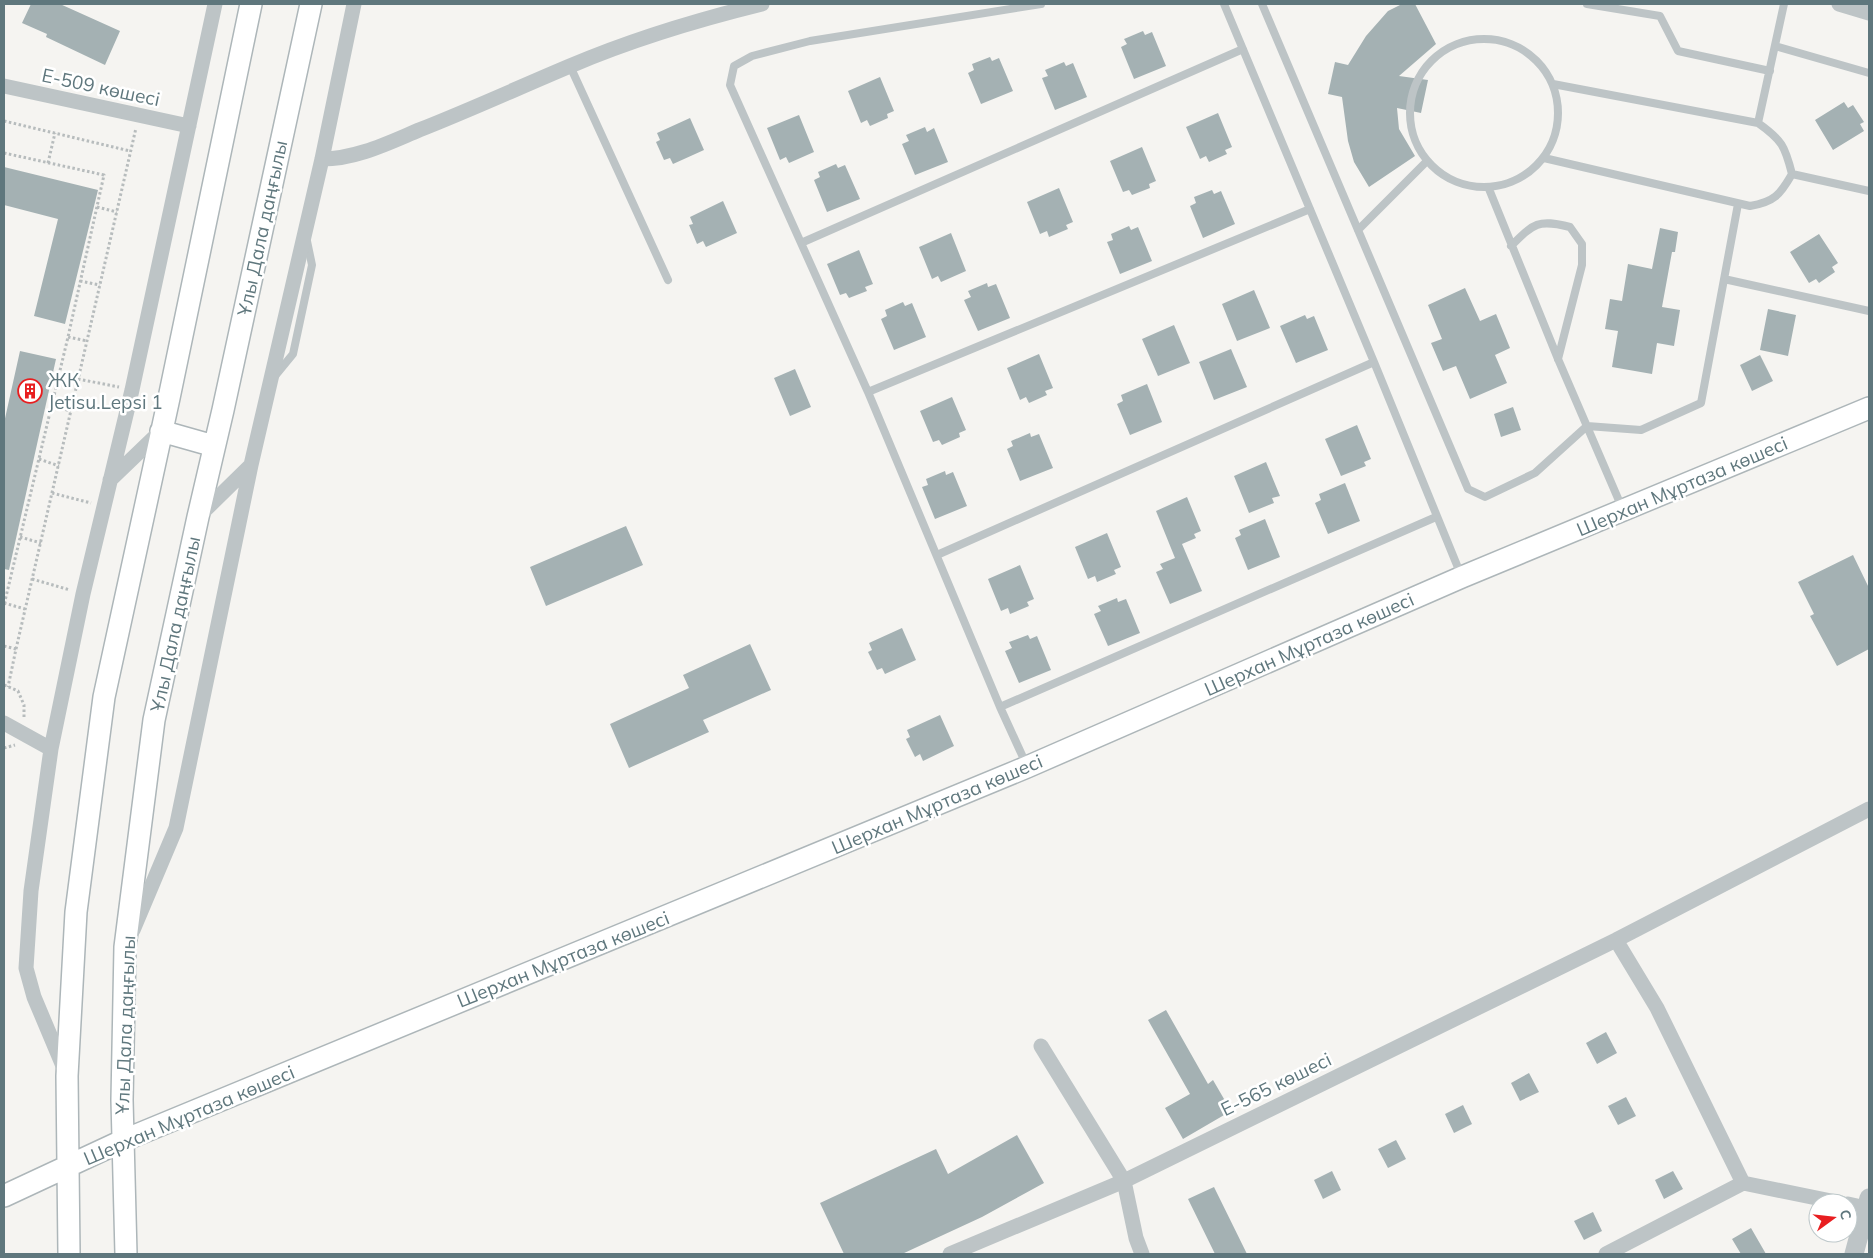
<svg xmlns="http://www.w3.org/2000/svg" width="1873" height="1258" viewBox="0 0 1873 1258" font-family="Mulish,sans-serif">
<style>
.building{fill:#a4b1b3}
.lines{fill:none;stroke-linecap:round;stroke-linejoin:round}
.secondary-casing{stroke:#adb6b9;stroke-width:24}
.path{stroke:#b7bcbd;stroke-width:3;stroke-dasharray:2.5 2.5;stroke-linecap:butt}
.service{stroke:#bdc4c6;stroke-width:8}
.minor{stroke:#bdc4c6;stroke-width:15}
.tertiary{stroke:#bdc4c6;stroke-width:19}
.secondary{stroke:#fff;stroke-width:21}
.labels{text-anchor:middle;stroke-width:5;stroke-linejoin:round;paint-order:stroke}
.street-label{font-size:19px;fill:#5f777d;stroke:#fff}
.poi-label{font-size:19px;fill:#5f777d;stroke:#fff;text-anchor:start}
</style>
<rect width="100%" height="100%" fill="#f5f4f1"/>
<path class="building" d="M31,4H60L120,31L105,65L46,37L47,34L22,23Z
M1402,4H1415L1436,44L1399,76L1428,80L1421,113L1397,108L1399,129L1415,156L1369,187L1354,162L1348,141L1342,97L1328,94L1335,62L1348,65L1366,36L1388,11Z
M1143,31L1145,35L1152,32L1166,66L1134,79L1121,47L1127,44L1124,39Z
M990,57L992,61L999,58L1013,91L981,104L968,73L974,70L972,64Z
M1064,62L1066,66L1073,63L1087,97L1055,110L1042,78L1048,76L1045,70Z
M880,77L894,111L887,114L888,118L870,126L867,120L861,123L848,91Z
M1844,102L1848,108L1853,105L1864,122L1860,124L1864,131L1833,150L1815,120Z
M1218,113L1232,147L1225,150L1227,154L1209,162L1206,156L1200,159L1186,127Z
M799,115L814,152L789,163L786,157L780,160L767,128Z
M690,118L704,150L673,164L670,158L664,160L656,142L660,140L657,133Z
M925,127L927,132L934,128L948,162L915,175L902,144L909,141L906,135Z
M1142,147L1156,181L1149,184L1150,188L1132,195L1129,190L1123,192L1110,161Z
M836,164L838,168L845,165L860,199L827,212L814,180L820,177L818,172Z
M4,167L98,190L65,324L34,316L58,219L4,205Z
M1059,188L1073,222L1066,225L1068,229L1049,237L1047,231L1040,234L1027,202Z
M1212,190L1214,194L1221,191L1235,224L1203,238L1190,206L1196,203L1194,197Z
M723,201L737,233L706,247L703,241L697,244L689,225L693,224L690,217Z
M1129,226L1131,230L1138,227L1152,261L1120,274L1107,242L1113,240L1111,234Z
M1660,228L1678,232L1675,252H1672L1662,307L1680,310L1674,346L1657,343L1652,374L1612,367L1618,331L1605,329L1610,299L1622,301L1628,264L1652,269Z
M951,233L966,271L941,282L938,276L932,279L919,247Z
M1819,234L1838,263L1832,267L1835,272L1819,283L1816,279L1809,283L1790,252Z
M859,250L873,284L865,287L867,291L849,298L846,293L840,295L827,264Z
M987,283L988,287L996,284L1010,318L978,331L964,300L971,297L968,291Z
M1465,288L1480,321L1496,314L1510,348L1495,355L1507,383L1470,399L1456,366L1443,371L1431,343L1442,339L1428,305Z
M1254,290L1270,328L1237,341L1222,304Z
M903,302L905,306L912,303L926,337L894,350L881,319L887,316L885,310Z
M1768,309L1796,315L1788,356L1760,350Z
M1305,315L1307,319L1314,316L1328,350L1296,363L1280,326Z
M1174,325L1190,363L1158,376L1142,339Z
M1231,349L1247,387L1214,400L1199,362Z
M20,351L56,359L9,570L4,569V423Z
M1039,354L1053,388L1045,391L1047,395L1029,403L1026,397L1020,400L1007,368Z
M1760,355L1773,381L1752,391L1740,365Z
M795,369L811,407L790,416L774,378Z
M1147,384L1162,422L1130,435L1117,404L1123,401L1121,395Z
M952,397L966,430L959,433L960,437L942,445L939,440L933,442L920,411Z
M1513,407L1521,430L1501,437L1494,414Z
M1357,425L1371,459L1364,462L1366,466L1341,476L1325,439Z
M1030,433L1031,437L1039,434L1053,468L1020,481L1007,449L1013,446L1011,441Z
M1266,462L1280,496L1272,498L1274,503L1249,513L1234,476Z
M945,471L946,475L953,472L967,506L935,519L922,487L928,485L926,479Z
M1345,483L1360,521L1328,534L1315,503L1321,500L1319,494Z
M1187,497L1201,531L1194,534L1196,538L1182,544L1202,591L1170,604L1156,572L1163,569L1160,564L1175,558L1156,511Z
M1265,519L1280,557L1248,570L1235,538L1241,535L1239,530Z
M626,526L643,565L546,606L530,567Z
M1107,533L1121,567L1114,570L1116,574L1097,582L1095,576L1088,579L1075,547Z
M1853,555L1869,588V649L1837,666L1810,616L1814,614L1798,582Z
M1020,565L1034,599L1027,602L1029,606L1010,614L1008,608L1001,611L988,579Z
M1117,598L1118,602L1126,599L1140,633L1108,646L1094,614L1101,611L1098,606Z
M902,628L916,660L885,674L882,668L877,670L868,652L872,650L869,643Z
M1028,635L1030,639L1037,636L1051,670L1019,683L1005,651L1012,648L1009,642Z
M750,644L771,690L703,720L709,732L629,768L610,724L689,688L683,675Z
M940,715L954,746L923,761L920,754L915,757L906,739L910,737L907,730Z
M1166,1010L1208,1084L1213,1080L1231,1111L1183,1139L1165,1108L1190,1094L1148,1020Z
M1606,1032L1617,1053L1597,1064L1586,1043Z
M1529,1073L1539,1092L1520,1101L1511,1083Z
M1626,1097L1636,1116L1618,1125L1608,1106Z
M1463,1105L1472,1124L1454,1133L1445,1114Z
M1017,1135L1044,1183L982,1217L902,1254H844L820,1203L936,1149L948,1174Z
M1396,1140L1406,1159L1388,1168L1378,1149Z
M1332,1171L1341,1190L1323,1199L1314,1180Z
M1673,1171L1683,1189L1664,1199L1655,1180Z
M1214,1187L1247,1254H1215L1188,1199Z
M1593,1212L1602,1231L1584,1240L1574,1221Z
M1751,1228L1766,1254H1741L1732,1239Z"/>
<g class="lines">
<g class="secondary-casing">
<path id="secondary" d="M161,431L214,446
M4,1196L122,1141L1027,767L1462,577L1869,408
M69,1254L67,1076L76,912L104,697L169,398L251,4
M126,1254L122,1100L125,947L154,720L198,517L223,410L311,4"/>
</g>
<path class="path" d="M4,121L130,151
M4,153L104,175L68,337L4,605
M48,163L55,133
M97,207L117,212
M80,281L100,285
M68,337L87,341
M78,379L119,387
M51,406L71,411
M39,459L59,466
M52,493L91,503
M20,537L41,543
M32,579L70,590
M4,603L25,609
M4,646L16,649L8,687
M16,649L136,128
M4,685L18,691L24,705V718
M4,748L15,745"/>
<path class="service" d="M1041,4L810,41L752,56L734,66L730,85L868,392L1000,707L1436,517
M1224,4L1374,362L1461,575
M1262,4L1468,489L1485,497L1535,473L1587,426L1641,430L1701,403L1738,204
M1587,4L1660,16L1678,51L1770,71
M1410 113a74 74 0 1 1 148 0a74 74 0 1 1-148 0Z
M1775,46L1869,73
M570,66L668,280
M1758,123L1784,4
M1544,158L1750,206C1774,202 1780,195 1792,174C1785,146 1782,140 1758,123L1553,84
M1792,174L1869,191
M1489,189L1558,359L1623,510
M1358,230L1427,161
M801,243L1243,49
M1511,246C1534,223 1538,219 1570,227L1582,244V265L1558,359
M1724,279L1869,311
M275,376L293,354L312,265L307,241
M868,392L1310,209
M937,555L1374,362
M1000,707L1027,766"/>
<path class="minor" d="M1839,4L1869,13
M4,86L189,126
M322,159C356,159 388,143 419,130C470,110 520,87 570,66C631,40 697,20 762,4
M110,480L161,431
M198,517L251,465
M4,723L51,749
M133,930L176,828L251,465L322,159L354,4
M1616,940L1657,1008L1743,1183
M1041,1046L1124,1181L1136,1238L1142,1254
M66,1073L34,997L26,968L31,891L51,749L83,594L132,390L215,4
M1848,1204L1866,1208
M950,1254L1124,1181L1616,940L1869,809
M1606,1254L1743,1183L1841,1203"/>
<path class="tertiary" d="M1854,1254L1869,1198"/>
<use href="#secondary" class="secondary"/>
</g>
<defs>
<g id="building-ring" transform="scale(1.25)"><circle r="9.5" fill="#fff" stroke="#e81e20" stroke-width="1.5"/><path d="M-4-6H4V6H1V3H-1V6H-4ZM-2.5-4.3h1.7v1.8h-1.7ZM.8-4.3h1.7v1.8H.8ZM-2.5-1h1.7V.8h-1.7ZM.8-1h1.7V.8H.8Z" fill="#e81e20"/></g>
</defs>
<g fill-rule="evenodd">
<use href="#building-ring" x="30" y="391"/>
</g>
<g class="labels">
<g class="street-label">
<text transform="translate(101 87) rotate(12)" y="7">Е-509 көшесі</text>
<text transform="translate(262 228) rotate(-78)" y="7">Ұлы Дала даңғылы</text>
<text transform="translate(1682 486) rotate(-23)" y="7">Шерхан Мұртаза көшесі</text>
<text transform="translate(175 624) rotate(-78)" y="7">Ұлы Дала даңғылы</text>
<text transform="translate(1309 644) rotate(-24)" y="7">Шерхан Мұртаза көшесі</text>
<text transform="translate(937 804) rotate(-23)" y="7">Шерхан Мұртаза көшесі</text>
<text transform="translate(563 959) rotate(-22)" y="7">Шерхан Мұртаза көшесі</text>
<text transform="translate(125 1025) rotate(-88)" y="7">Ұлы Дала даңғылы</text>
<text transform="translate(1276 1084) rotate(-26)" y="7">Е-565 көшесі</text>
<text transform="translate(189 1115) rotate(-23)" y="7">Шерхан Мұртаза көшесі</text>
</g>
<g class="poi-label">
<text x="48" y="387">ЖК<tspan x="48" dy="22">Jetisu.Lepsi 1</tspan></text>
</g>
</g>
<rect width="1873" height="1258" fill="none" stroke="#5f777d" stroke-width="10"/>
<g transform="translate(1833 1218) rotate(75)"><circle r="24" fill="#ffffff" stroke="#bfc9cb"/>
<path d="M0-4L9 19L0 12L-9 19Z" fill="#e81e20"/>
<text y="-8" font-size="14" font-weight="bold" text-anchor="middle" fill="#5f777d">С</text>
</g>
</svg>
